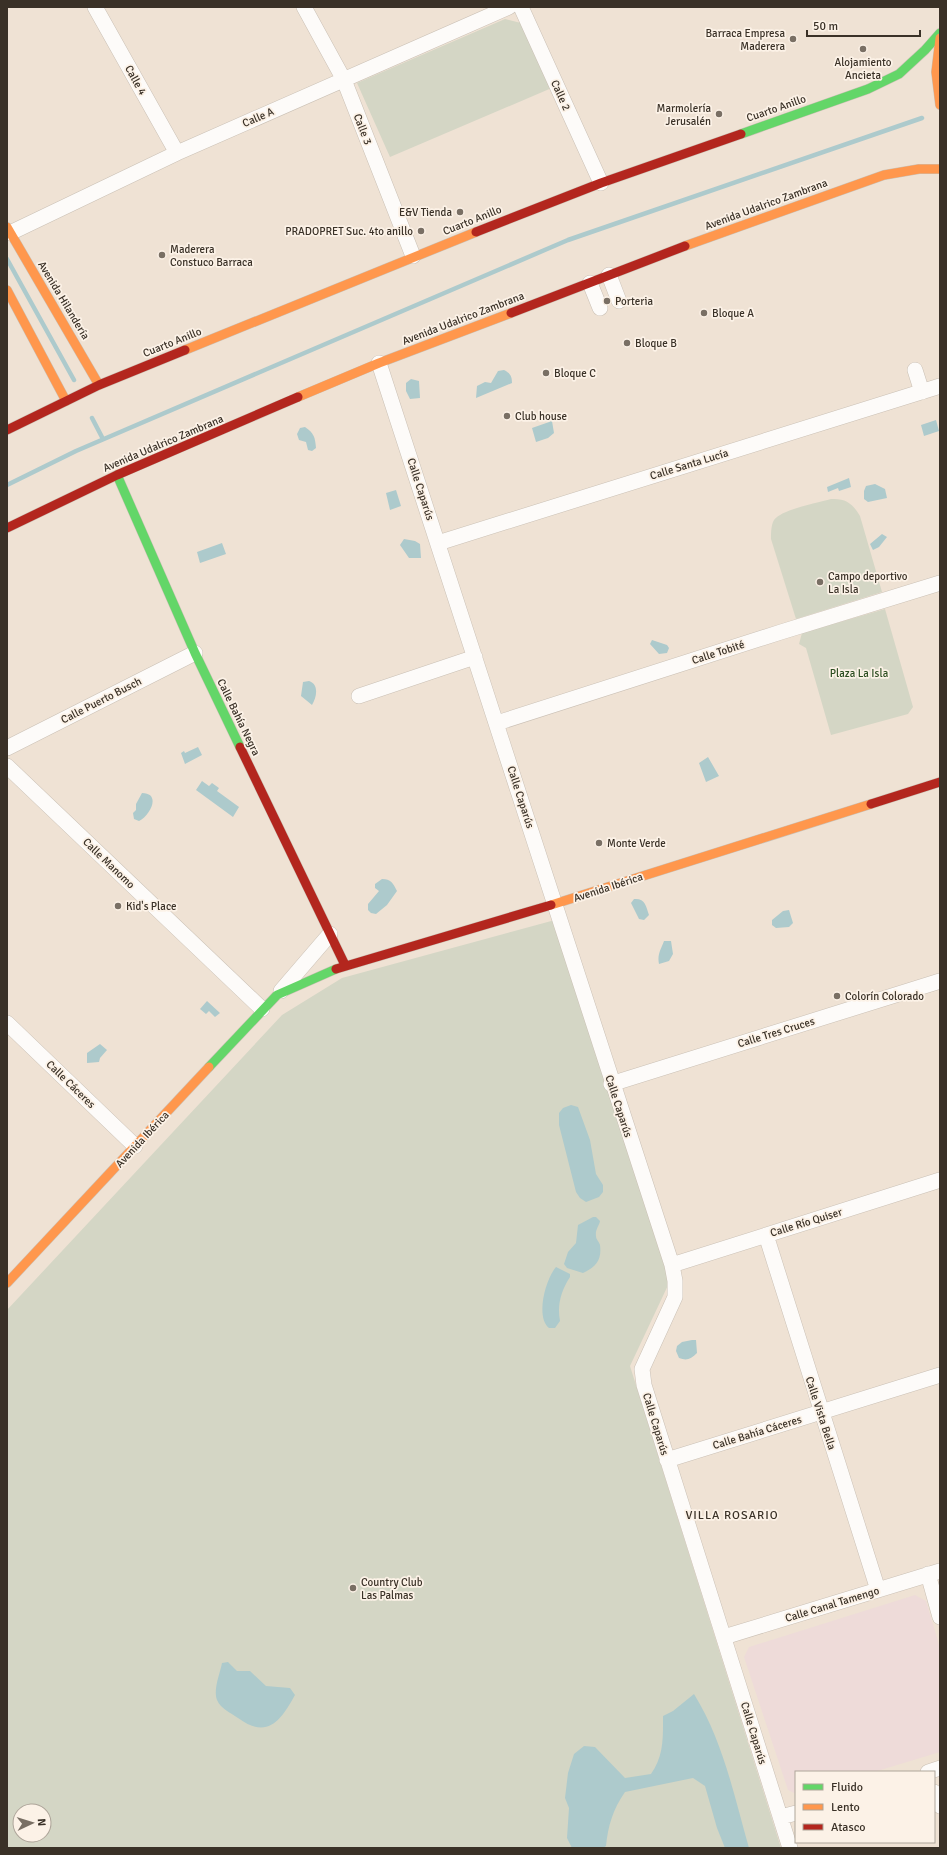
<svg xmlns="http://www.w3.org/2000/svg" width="947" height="1855" viewBox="0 0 947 1855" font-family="Signika,sans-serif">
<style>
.education{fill:#eedbd9}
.green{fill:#d4d6c5;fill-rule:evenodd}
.water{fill:#adcacc}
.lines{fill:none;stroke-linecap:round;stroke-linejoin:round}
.stream{stroke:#adcacc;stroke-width:4.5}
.street-casing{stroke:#cac0b5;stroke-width:16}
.fast-casing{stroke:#cac0b5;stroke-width:10}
.slow-casing{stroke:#cac0b5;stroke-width:10}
.jam-casing{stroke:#cac0b5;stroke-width:10}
.street{stroke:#fdfbf9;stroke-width:15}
.fast{stroke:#63d668;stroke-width:9}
.slow{stroke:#ff974d;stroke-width:9}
.jam{stroke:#b3261e;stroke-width:9}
.poi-dot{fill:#796f64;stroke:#fcf2e7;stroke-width:1.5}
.labels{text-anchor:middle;stroke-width:3.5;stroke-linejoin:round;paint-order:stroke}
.poi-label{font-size:11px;fill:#3a3127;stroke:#fcf2e7;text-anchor:start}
.street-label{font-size:11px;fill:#3a3127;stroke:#fcf2e7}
.park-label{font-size:11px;fill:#2d4e21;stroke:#fcf2e7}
.neighbourhood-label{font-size:12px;letter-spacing:1px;fill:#3a3127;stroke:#fcf2e7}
</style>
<rect width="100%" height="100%" fill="#efe2d4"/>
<path class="education" d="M915,1595L926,1601L940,1648V1752L874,1772H796V1794L788,1790L744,1657L749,1647Z"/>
<path class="green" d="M505,19L521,23L554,87L390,157L357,83Z
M831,499C846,498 853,504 860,516L882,592L796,619L771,539C771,533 771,525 774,520C782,509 818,503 831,499Z
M885,609L913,707L908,714L831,735L806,648L799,644L802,633Z
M555,920L670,1281L630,1366L781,1848H7V1310L282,1015L342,978ZM20,1811H44V1835H20Z"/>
<path class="water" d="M504,370C510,373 512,376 512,383L476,398L477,386L485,382L491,383L498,371Z
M411,379L419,381L420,398L410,399L406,391V383Z
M936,420L939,431L924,436L921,425Z
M552,421L554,433L548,438L536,442L532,428Z
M305,427C314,433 315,437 316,448L312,451L308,450L306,442L299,440L297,434L300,428Z
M849,478L851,487L839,491L838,488L828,492L827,487Z
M875,484L885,489L887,498L868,502L864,499V491L866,486Z
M396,490L401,506L390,510L386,493Z
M882,534L887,537L879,547L873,550L870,544Z
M404,539L415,541L420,544L421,558H409L400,545Z
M222,543L226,554L200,563L197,552Z
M652,640L667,645L669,648L667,653L659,654L650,644Z
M309,681C319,684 317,697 312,705L301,696L303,682Z
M198,747L202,755L185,764L181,753L184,751L185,753Z
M708,757L719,776L706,782L699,763Z
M202,781L209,786L212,783L219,788L217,791L239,807L233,817L196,790Z
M142,793C161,793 151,815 139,821L134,819L133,813L136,810V804Z
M382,879C391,879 393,883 397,891L387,905L376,914L371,913L368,910V904L379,891L375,888V884Z
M634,899C645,898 646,906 649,915L644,920L639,919L631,903Z
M789,910L793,923L789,927L776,928L772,925V920L783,911Z
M664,941H671L673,954L669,961L659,964C657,955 661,949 664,941Z
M207,1001L220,1013L215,1017L209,1011L206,1014L200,1009Z
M100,1044L107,1050L100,1058L99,1062L87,1063V1053Z
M571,1105L578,1107L590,1140L596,1174L603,1185V1192L599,1197L586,1202L580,1198L576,1192L559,1125V1113L563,1108Z
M593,1217H596L600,1221C599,1226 595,1230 596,1236C596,1240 599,1241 600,1245C602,1260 596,1267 583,1273L567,1268L564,1264L568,1252L576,1243L578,1225Z
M556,1267L570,1274V1277C561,1291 557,1305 560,1321L555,1328H549C535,1317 546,1278 556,1267Z
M692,1340H696L697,1353C691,1359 687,1361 679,1358L676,1351L677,1346L682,1342Z
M228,1662L237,1671H250L266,1686L290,1688L295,1695C281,1720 268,1740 238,1718C231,1713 221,1709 217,1700C213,1689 220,1674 222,1663Z
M694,1694C723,1741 734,1795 749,1848H725L717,1828L705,1786L693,1778L625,1792C613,1809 608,1826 606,1846L603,1848H572L567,1838L569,1808L565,1798L568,1773L574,1754L584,1746L595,1747L625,1778L651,1774C664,1756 663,1737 663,1716L673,1711Z"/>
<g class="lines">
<path class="stream" d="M7,259L74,380
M92,418L103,439
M7,485L76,451L568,240L922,118"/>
<g class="street-casing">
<path id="street" d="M95,7L177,153
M304,7L344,80L413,256
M521,7L601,183
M10,233L177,153L509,7
M609,275L619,301
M590,283L600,308
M379,363L672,1265L675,1281V1297L642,1369L644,1385L790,1848
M915,370L922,392
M438,543L940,386
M359,696L475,657
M497,723L781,632L940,583
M7,748L195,653
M7,766L262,1009
M281,991L330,934
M7,1023L135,1146
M611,1084L940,981
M766,1235L878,1590
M672,1265L940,1180
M667,1460L940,1375
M928,1574L940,1617
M724,1637L940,1571
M928,1772L940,1768
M934,1792L940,1806
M781,1817L796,1813"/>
</g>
<g class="fast-casing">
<path id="fast" d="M741,134L868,89L899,74L925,50L940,33
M117,475L195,653L240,747
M209,1067L277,995L336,969"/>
</g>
<g class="slow-casing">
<path id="slow" d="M940,38L936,72L940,105
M7,227L99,385
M685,246L884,175L919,169H940
M7,290L66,401
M185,350L476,232
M298,397L379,363L511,313
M551,905L871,804
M7,1283L209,1067"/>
</g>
<g class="jam-casing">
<path id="jam" d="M476,232L601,183L741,134
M511,313L685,246
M7,430L99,385L185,350
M7,528L117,475L298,397
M240,747L345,965
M871,804L940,782
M336,969L551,905"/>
</g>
<use href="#street" class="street"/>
<use href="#fast" class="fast"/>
<use href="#slow" class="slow"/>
<use href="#jam" class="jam"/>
</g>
<g class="poi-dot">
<circle cx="793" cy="39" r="4"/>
<circle cx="863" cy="49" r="4"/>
<circle cx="719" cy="114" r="4"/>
<circle cx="460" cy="212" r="4"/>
<circle cx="421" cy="231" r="4"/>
<circle cx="162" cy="255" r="4"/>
<circle cx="607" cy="301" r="4"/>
<circle cx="704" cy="313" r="4"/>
<circle cx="627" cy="343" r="4"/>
<circle cx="546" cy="373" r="4"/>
<circle cx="507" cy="416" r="4"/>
<circle cx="820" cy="582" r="4"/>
<circle cx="599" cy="843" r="4"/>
<circle cx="118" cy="906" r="4"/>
<circle cx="837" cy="996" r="4"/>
<circle cx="353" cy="1588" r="4"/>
</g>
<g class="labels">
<g class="poi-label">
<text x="785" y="37" text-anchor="end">Barraca Empresa<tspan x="785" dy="13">Maderera</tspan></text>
<text x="863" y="66" text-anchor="middle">Alojamiento<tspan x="863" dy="13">Ancieta</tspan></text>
<text x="711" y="112" text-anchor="end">Marmolería<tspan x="711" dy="13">Jerusalén</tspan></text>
<text x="452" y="216" text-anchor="end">E&amp;V Tienda</text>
<text x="413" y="235" text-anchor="end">PRADOPRET Suc. 4to anillo</text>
<text x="170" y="253">Maderera<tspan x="170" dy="13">Constuco Barraca</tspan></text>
<text x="615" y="305">Porteria</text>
<text x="712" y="317">Bloque A</text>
<text x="635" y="347">Bloque B</text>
<text x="554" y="377">Bloque C</text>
<text x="515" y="420">Club house</text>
<text x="828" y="580">Campo deportivo<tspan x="828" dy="13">La Isla</tspan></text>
<text x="607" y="847">Monte Verde</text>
<text x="126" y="910">Kid's Place</text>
<text x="845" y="1000">Colorín Colorado</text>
<text x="361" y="1586">Country Club<tspan x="361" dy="13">Las Palmas</tspan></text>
</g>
<g class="street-label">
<text transform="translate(136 80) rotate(61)" y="4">Calle 4</text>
<text transform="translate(561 95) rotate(66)" y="4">Calle 2</text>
<text transform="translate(776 108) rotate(-19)" y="4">Cuarto Anillo</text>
<text transform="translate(258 117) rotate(-23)" y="4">Calle A</text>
<text transform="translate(363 129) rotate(69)" y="4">Calle 3</text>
<text transform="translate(766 204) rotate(-20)" y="4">Avenida Udalrico Zambrana</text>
<text transform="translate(472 220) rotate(-22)" y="4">Cuarto Anillo</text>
<text transform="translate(64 300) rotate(59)" y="4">Avenida Hilandería</text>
<text transform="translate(463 318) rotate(-21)" y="4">Avenida Udalrico Zambrana</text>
<text transform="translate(172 342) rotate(-22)" y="4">Cuarto Anillo</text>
<text transform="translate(163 443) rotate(-23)" y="4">Avenida Udalrico Zambrana</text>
<text transform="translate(689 464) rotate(-17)" y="4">Calle Santa Lucía</text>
<text transform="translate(421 489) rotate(72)" y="4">Calle Caparús</text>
<text transform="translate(718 652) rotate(-18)" y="4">Calle Tobité</text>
<text transform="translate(101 700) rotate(-27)" y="4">Calle Puerto Busch</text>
<text transform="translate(239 717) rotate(64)" y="4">Calle Bahía Negra</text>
<text transform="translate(521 797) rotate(72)" y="4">Calle Caparús</text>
<text transform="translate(109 863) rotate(44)" y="4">Calle Manomo</text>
<text transform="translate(608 887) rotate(-18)" y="4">Avenida Ibérica</text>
<text transform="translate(776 1032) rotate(-17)" y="4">Calle Tres Cruces</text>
<text transform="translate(71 1084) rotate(44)" y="4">Calle Cáceres</text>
<text transform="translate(619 1106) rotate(72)" y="4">Calle Caparús</text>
<text transform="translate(142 1139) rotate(-47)" y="4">Avenida Ibérica</text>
<text transform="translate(806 1222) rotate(-17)" y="4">Calle Río Quiser</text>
<text transform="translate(821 1413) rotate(72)" y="4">Calle Vista Bella</text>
<text transform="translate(656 1424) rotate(73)" y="4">Calle Caparús</text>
<text transform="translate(757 1432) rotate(-17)" y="4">Calle Bahía Cáceres</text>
<text transform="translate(832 1604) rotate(-17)" y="4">Calle Canal Tamengo</text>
<text transform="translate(754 1733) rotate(73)" y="4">Calle Caparús</text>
</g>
<g class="park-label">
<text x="859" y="677">Plaza La Isla</text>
</g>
<g class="neighbourhood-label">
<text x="732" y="1519">VILLA ROSARIO</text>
</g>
</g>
<rect width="947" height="1855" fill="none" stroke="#3a3127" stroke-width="16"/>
<rect x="795" y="1771" width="140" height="72" fill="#fcf2e7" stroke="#aea59a"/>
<rect x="803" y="1784" width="20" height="6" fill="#63d668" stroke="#aea59a"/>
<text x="831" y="1791" font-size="12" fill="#3a3127">Fluido</text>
<rect x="803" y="1804" width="20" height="6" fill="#ff974d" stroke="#aea59a"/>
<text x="831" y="1811" font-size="12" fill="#3a3127">Lento</text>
<rect x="803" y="1824" width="20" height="6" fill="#b3261e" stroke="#aea59a"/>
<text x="831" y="1831" font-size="12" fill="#3a3127">Atasco</text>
<g transform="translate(32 1823) rotate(86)"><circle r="19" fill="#fcf2e7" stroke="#aea59a"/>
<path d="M0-3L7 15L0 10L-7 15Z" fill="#796f64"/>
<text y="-6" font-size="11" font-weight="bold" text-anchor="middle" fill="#3a3127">N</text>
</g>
<path d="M807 30v6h113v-6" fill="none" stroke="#3a3127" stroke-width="2"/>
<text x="813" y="30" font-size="12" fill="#3a3127" stroke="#fcf2e7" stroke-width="3" paint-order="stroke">50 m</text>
</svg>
